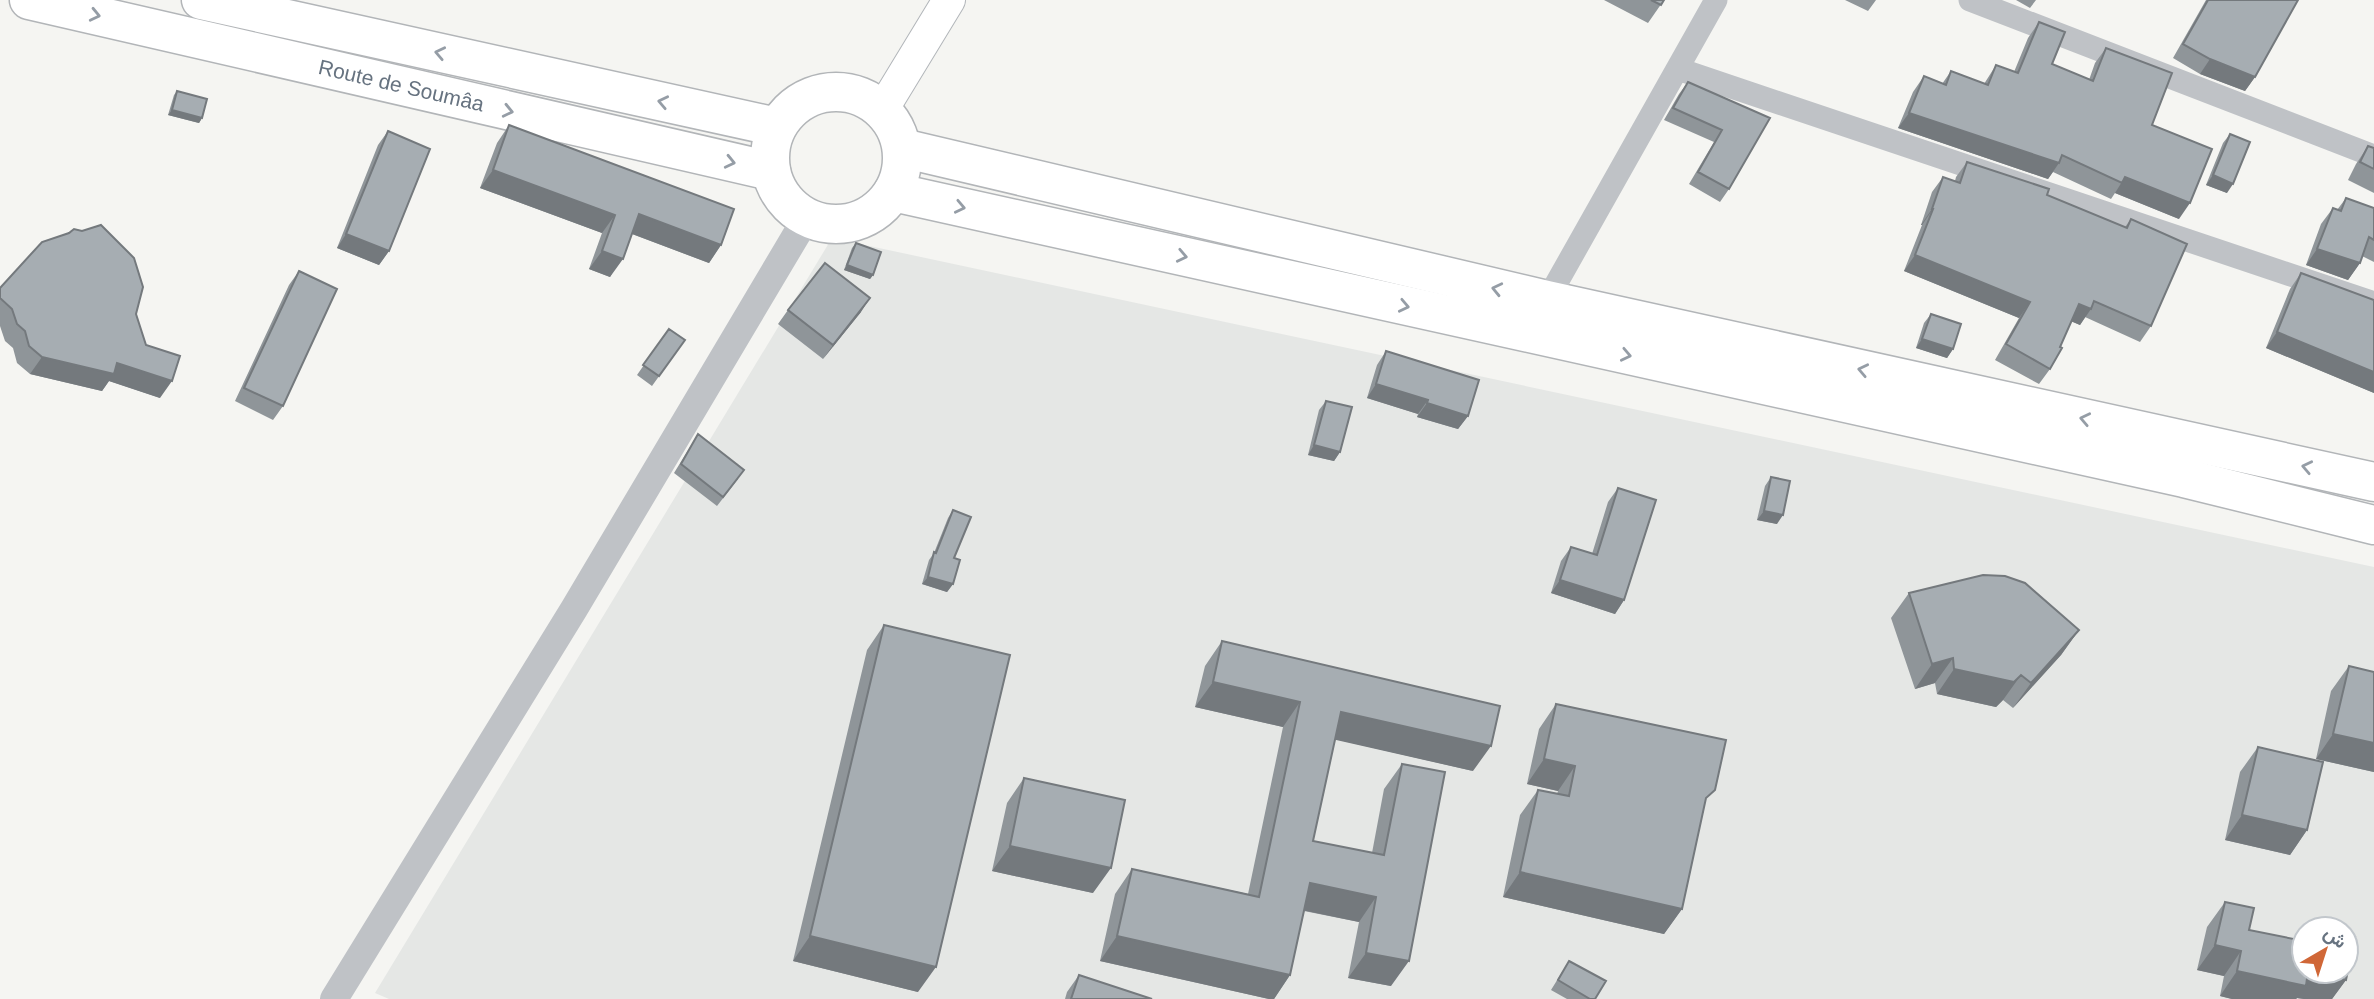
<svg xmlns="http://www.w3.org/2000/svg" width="2374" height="999" viewBox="0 0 2374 999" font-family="Helvetica,Vazirmatn,sans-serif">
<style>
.built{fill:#e5e7e5;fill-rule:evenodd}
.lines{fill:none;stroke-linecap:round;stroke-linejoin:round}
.secondary-casing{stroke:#b2b6ba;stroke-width:34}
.trunk-casing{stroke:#b2b5b8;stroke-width:41}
.minor{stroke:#bfc2c6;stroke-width:23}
.tertiary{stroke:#bfc2c6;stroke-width:28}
.secondary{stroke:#fff;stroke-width:32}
.trunk{stroke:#fff;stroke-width:38}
.wall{fill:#8f9599}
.shaded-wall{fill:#74797d}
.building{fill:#a6adb2;stroke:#74797d;stroke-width:2}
.oneway{stroke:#959da6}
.labels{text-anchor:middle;stroke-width:7;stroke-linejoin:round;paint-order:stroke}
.street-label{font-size:21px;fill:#677380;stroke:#fff}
</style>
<rect width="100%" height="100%" fill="#f5f5f2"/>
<path class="built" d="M832,238L2374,567V999H389L375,993ZM2304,929H2346V971H2304Z"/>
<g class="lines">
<g class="secondary-casing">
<path id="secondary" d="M882,110L949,0"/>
</g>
<g class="trunk-casing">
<g id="trunk">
<path id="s1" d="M29,0L771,171"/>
<path d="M201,0L777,127"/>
<circle cx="836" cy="158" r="66"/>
<path d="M902,148L1547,300L2374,482"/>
<path d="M893,192L2184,478L2374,525"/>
</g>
</g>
<path class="minor" d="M1970,0L2374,156
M1678,69L2374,303
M1547,300L1716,0"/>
<path class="tertiary" d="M334,999L574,609L807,217"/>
<use href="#secondary" class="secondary"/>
<use href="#trunk" class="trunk"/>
</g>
<path class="wall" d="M1604,0H1664L1648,23Z
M1845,0H1876L1868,11Z
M2016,0H2036L2030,8Z
M2206,0H2298L2255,77L2245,91L2200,74L2173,58Z
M2039,22L2052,64L2089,80L2095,63L2106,48L2152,125L2179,219L2115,193L2111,199L2053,172L2048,179L1898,128L1913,92L1924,76L1942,84L1951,71L1984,84L1996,65L2014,72L2028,38Z
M1688,82L1770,118L1729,189L1720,202L1689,184L1714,142L1664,120L1679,94Z
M177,91L202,118L199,123L168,115L174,95Z
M509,125L721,245L709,263L632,234L610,277L589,269L602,233L480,188L497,143Z
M388,131L389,251L379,265L337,248L378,145Z
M2230,134L2227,193L2206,185L2223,143Z
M2368,146L2374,148V193L2348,180L2356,164Z
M1967,162L2125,227L2131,219L2151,326L2140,342L2085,317L2080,325L2071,321L2050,369L2039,384L1995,360L2019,318L1904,271L1922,225H1921L1932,192L1943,177L1955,181L1956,177Z
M2346,198L2374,208V262L2362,256L2360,263L2348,280L2306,265L2321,224L2333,208L2337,210Z
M856,243L873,275L870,279L844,270L852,248Z
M299,271L283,406L273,420L235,401L289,285Z
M2301,273L2374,300V393L2266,348L2290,289Z
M0,288L136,314L160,398L109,381L102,391L30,374L17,363L13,348L5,341L0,326Z
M788,310L861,312L823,359L778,324Z
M1931,314L1953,349L1947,358L1916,348L1924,323Z
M669,329L685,340L652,386L637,375Z
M1386,351L1468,416L1458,429L1417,417L1418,414L1367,398L1377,365Z
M1326,401L1340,452L1334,461L1308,455L1319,410Z
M698,434L738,479L717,506L674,473Z
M1771,477L1777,524L1757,520L1765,486Z
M1618,488L1624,600L1615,614L1551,593L1561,561L1571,547L1592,554L1608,502Z
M953,510L954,558L953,584L947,592L922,584L929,560L934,553L948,518Z
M1909,593L2079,630L2061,655L2013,708L2003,700L1996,707L1937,694L1935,683L1915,689L1891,618Z
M884,625L918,992L793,961L867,650Z
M1222,641L1473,771L1335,739L1313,841L1372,853L1384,789L1402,764L1391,986L1348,978L1359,922L1304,911L1290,975L1274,999H1269L1100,961L1115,894L1132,869L1248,894L1283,727L1195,707L1205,666Z
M2349,666L2374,672V772L2316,759L2331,691Z
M1556,704L1705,804L1682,909L1664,934L1503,897L1520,815L1538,790L1557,794L1558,791L1527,784L1539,729Z
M2258,747L2307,830L2290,855L2225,840L2240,772Z
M1024,778L1093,893L992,871L1007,803Z
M2225,902L2249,930L2346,980L2332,999H2304L2297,998L2296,999H2232L2220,996L2224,976L2197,970L2207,927Z
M1569,961L1595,999H1567L1551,990Z
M1079,975L1152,999H1065L1067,992Z"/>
<path class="shaded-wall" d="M2210,59L2255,77L2245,91L2200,74Z
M172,110L202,118L199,123L168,115Z
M1909,113L2059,163L2048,179L1898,128Z
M493,170L615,215L602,233L480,188Z
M2213,175L2233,184L2227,193L2206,185Z
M2125,177L2190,203L2179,219L2115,193Z
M1932,209H1933L1922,225H1921Z
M639,214L721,245L709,263L627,232Z
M346,234L389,251L379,265L337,248Z
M2317,249L2360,263L2348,280L2306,265Z
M602,251L623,259L610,277L589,269Z
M1915,255L2030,302L2019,318L1904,271Z
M847,265L873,275L870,279L844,270Z
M870,298L861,312L823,359L833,345Z
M2079,304L2091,309L2080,325L2068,320Z
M2277,332L2374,372V393L2266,348Z
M1922,339L1953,349L1947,358L1916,348Z
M42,357L117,363L172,381L160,398L109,381L102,391L30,374Z
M1376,384L1428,400L1418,414L1367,398Z
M1427,403L1468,416L1458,429L1417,417Z
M1314,445L1340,452L1334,461L1308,455Z
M1764,511L1783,515L1777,524L1757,520Z
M928,577L953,584L947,592L922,584Z
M1560,580L1624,600L1615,614L1551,593Z
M2079,630L2061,655L2013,708L2031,683Z
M1953,658L1935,683L1915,689L1932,664Z
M1954,669L2021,675L2003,700L1996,707L1937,694Z
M1213,682L1300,702L1283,727L1195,707Z
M1341,712L1491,746L1473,771L1323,737Z
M2333,734L2374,743V772L2316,759Z
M1544,759L1575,766L1558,791L1527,784Z
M2242,815L2307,830L2290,855L2225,840Z
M1010,846L1111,868L1093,893L992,871Z
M1520,872L1682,909L1664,934L1503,897Z
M1310,883L1376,897L1359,922L1292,908Z
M810,936L936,967L918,992L793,961Z
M1117,936L1290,975L1274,999H1269L1100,961Z
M2215,945L2241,951L2224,976L2197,970Z
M1366,953L1409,961L1391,986L1348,978Z
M2237,971H2308L2346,980L2332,999H2304L2297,998L2296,999H2232L2220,996Z"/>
<path class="building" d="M1651,0H1664L1661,5Z
M2208,0H2298L2255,77L2210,59L2183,44Z
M2039,22L2065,32L2052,64L2093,81L2106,48L2172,73L2152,125L2212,149L2190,203L2125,177L2122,183L2062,155L2059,163L1909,113L1924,76L1946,85L1951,71L1988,85L1996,65L2018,73Z
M1688,82L1770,118L1729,189L1698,172L1722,130L1673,108Z
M177,91L207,99L202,118L172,110Z
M509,125L734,209L721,245L639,214L623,259L602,251L615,215L493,170Z
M388,131L430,149L389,251L346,234Z
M2230,134L2250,142L2233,184L2213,175Z
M2368,146L2374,148V169L2360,162Z
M1967,162L2049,189L2047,195L2127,228L2131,219L2187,244L2151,326L2094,301L2091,309L2079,304L2060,347L2062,348L2050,369L2006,344L2030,302L1915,255L1933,209H1932L1943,177L1960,183Z
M2346,198L2374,208V240L2369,237L2360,263L2317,249L2333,208L2341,211Z
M101,225L134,258L143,287L136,314L146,345L180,356L172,381L117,363L114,374L42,357L29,346L25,331L17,324L12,309L0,298V288L42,242L69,233L74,229L82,231Z
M856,243L881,252L873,275L847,265Z
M825,263L870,298L833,345L788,310Z
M299,271L337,289L283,406L244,388Z
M2301,273L2374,300V372L2277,332Z
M1931,314L1961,324L1953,349L1922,339Z
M669,329L685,340L659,376L643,365Z
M1386,351L1479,380L1468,416L1427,403L1428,400L1376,384Z
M1326,401L1352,407L1340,452L1314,445Z
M698,434L744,470L723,497L681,464Z
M1771,477L1790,481L1783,515L1764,511Z
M1618,488L1656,500L1624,600L1560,580L1571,547L1597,555Z
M953,510L971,517L954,558L960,560L953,584L928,577L934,552L936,553Z
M1983,575L2005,576L2025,583L2079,630L2031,683L2021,675L2014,682L1954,669L1953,658L1932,664L1909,593Z
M884,625L1010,655L936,967L810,936Z
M1222,641L1500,706L1491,746L1341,712L1313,841L1384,855L1402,764L1445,772L1409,961L1366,953L1376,897L1310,883L1290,975L1117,936L1132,869L1259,897L1300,702L1213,682Z
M2349,666L2374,672V743L2333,734Z
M1556,704L1726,740L1715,790L1706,798L1682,909L1520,872L1538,790L1569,796L1575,766L1544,759Z
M2258,747L2323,762L2307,830L2242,815Z
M1024,778L1125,800L1111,868L1010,846Z
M2225,902L2254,908L2249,930L2304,941V971H2346V935L2355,937L2346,980L2308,971L2306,986L2237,971L2241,951L2215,945Z
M1569,961L1606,981L1595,999H1590L1558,980Z
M1079,975L1152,999H1071Z"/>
<defs><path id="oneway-chevron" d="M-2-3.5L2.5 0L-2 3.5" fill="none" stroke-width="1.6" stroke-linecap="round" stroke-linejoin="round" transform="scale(1.75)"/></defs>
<g class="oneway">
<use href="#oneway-chevron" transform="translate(95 15) rotate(13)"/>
<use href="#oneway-chevron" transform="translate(440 53) rotate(-168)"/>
<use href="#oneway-chevron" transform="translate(663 102) rotate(-168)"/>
<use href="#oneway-chevron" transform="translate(508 111) rotate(13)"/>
<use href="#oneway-chevron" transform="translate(730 162) rotate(13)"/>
<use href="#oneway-chevron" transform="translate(960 207) rotate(12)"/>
<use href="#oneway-chevron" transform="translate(1182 256) rotate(12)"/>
<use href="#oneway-chevron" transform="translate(1497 289) rotate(-167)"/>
<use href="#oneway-chevron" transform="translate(1404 306) rotate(12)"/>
<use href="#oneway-chevron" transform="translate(1626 355) rotate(12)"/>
<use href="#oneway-chevron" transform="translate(1863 370) rotate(-168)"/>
<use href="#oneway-chevron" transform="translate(2085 419) rotate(-168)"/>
<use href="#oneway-chevron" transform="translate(2307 467) rotate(-168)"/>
</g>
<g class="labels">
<g class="street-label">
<text dy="7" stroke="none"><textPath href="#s1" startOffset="382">Route de Soumâa</textPath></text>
</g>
</g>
<g transform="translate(2325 950) rotate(39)"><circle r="33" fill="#ffffff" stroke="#c2c7cc" stroke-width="2"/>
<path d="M0-5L12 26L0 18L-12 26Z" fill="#d06737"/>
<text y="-10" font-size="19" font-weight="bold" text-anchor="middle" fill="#677380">ش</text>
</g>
</svg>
